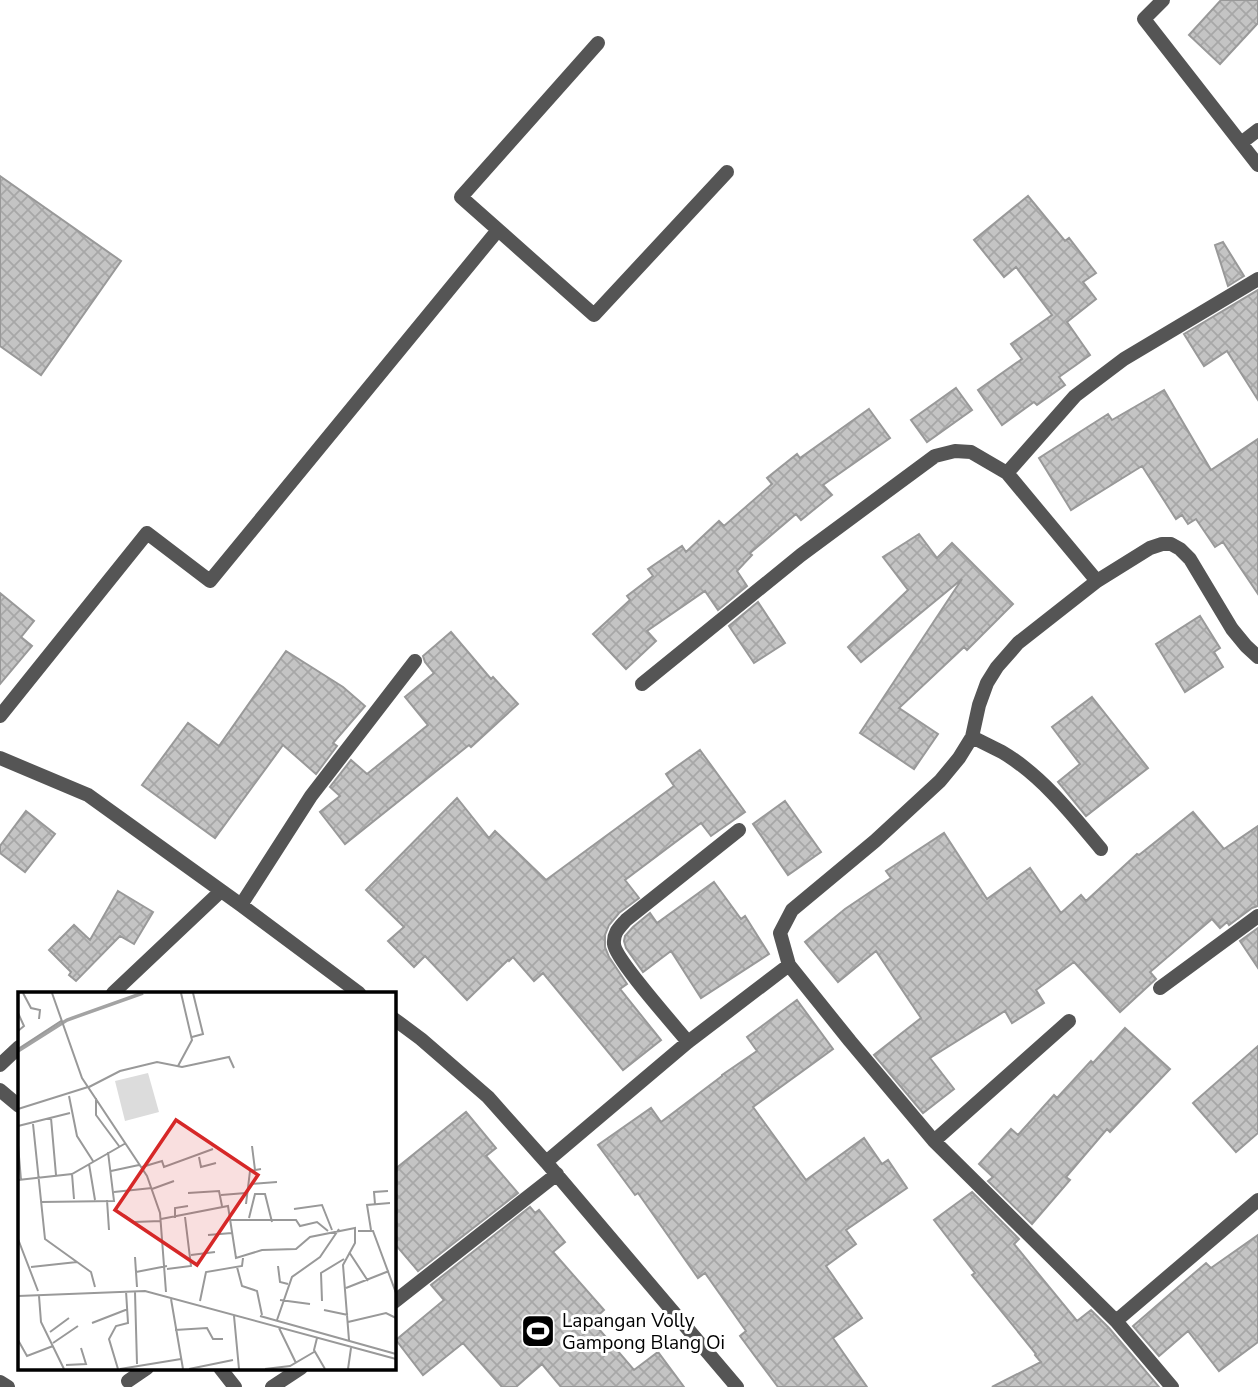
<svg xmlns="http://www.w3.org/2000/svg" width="1258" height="1387" viewBox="0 0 1258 1387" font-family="'Nunito Sans',sans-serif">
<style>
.building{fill:url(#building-cross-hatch);stroke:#999;stroke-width:2}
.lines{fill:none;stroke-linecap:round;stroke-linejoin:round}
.minor{stroke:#555;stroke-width:14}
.labels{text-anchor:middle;stroke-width:6;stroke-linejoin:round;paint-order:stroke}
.poi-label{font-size:19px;fill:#000;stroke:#fff;text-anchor:start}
.inset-river{fill:none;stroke:#a3a3a3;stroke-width:3.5}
.inset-road{fill:none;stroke:#999;stroke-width:2}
.view{fill:#d62828;fill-opacity:0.15;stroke:#d62828;stroke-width:3.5}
.inset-edge{fill:none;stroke:#000;stroke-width:3.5}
</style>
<defs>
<pattern id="building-cross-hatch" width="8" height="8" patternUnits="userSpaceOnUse" patternTransform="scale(1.75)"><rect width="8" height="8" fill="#c4c4c4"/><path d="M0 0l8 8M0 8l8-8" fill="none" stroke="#a7a7a7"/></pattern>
</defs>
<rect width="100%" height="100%" fill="#fff"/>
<path class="building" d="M1221,0H1258V23L1220,64L1189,35Z
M0,176L121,261L41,375L0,346Z
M1028,196L1065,241L1069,238L1096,273L1083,282L1096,299L1067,322L1090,355L1059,377L1065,385L1037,405L1034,402L1002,425L978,390L1022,359L1011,344L1052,315L1016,267L1004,277L974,240Z
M1223,242L1244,276L1228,286L1215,245Z
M1258,290V400L1227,351L1204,366L1184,334Z
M956,388L972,410L927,442L911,420Z
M1164,390L1211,470L1258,439V594L1223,542L1215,547L1196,519L1188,524L1182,515L1176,519L1142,466L1071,510L1039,458L1108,414L1112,420Z
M869,409L890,438L823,485L832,495L801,520L796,514L750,553L752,555L737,571L747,586L718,610L705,591L647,631L656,641L626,669L593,634L630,600L627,596L653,576L648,569L682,546L686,552L719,521L724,526L772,484L767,478L797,454L800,458Z
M919,534L937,558L952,543L1013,604L967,650L964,647L899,708L938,734L914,769L860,733L962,579L861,662L848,647L908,590L883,557Z
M0,593L34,621L21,637L32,646L0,684Z
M758,602L785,643L754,663L729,626Z
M1200,616L1220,648L1214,652L1223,667L1185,692L1156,644Z
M451,632L491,679L493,677L518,704L471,747L469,745L345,844L320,812L340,796L330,787L351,760L367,774L428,725L405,697L434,673L425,662L423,656Z
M286,651L343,687L365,706L333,743L337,746L316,774L283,745L215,838L142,785L188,723L219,746Z
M1092,697L1148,768L1086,816L1058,782L1080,764L1052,727Z
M700,750L745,812L711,836L701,823L625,880L639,898L619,913L609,925L605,935V947L609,957L627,984L620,989L661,1040L623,1070L543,973L534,981L513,957L509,961L508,960L467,1000L425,956L414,967L388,941L404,927L366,890L457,798L489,838L495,831L546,880L674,786L666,774Z
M785,801L821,852L788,875L753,824Z
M26,811L55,834L25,872L0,853V846Z
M1193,812L1224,849L1258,826V906L1252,908L1229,925L1227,922L1220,928L1212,919L1150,972L1156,979L1120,1012L1074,962L1036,990L1044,1003L1012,1023L1005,1011L930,1058L954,1089L923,1113L874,1055L921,1018L876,951L838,982L805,942L845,909L891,878L886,871L944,833L987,899L1030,868L1061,913L1081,895L1086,901L1137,854L1139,855Z
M714,882L741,919L745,916L769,954L701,998L671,951L643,972L626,948L624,941L625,936L633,927L650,913L657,923Z
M118,891L153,912L134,944L120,936L76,981L69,975L71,972L49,950L74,925L90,940Z
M1258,928V968L1240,941Z
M797,1000L833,1049L753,1107L806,1180L864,1138L882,1164L888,1160L907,1188L846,1230L856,1244L826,1266L862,1318L833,1338L867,1387H778L740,1336L746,1331L705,1273L698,1278L638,1193L635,1195L598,1145L651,1108L661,1122L722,1076V1075L757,1051L747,1037Z
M1125,1028L1170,1069L1110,1132L1107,1129L1066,1177L1070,1180L1032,1224L988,1181L993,1177L979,1164L1011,1129L1018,1135L1054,1095L1057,1098L1091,1061L1093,1063Z
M1258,1046V1133L1236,1152L1193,1103Z
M466,1112L496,1148L486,1156L518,1193L418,1271L394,1243V1170Z
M972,1192L1019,1239L1014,1244L1077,1321L1091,1310L1109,1328L1159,1387H992L1041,1362L1035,1355L1036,1354L972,1275L975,1273L934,1220Z
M530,1207L535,1213L539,1210L565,1242L553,1252L604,1310L592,1321L634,1370L658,1352L684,1387H561L542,1364L516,1387H502L463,1343L423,1375L396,1340L444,1300L431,1285Z
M1258,1235V1342L1219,1371L1188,1331L1159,1356L1133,1326L1206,1263L1211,1268Z"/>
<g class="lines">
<path class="minor" d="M1163,0L1144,19L1258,165
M598,43L461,197L594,315L727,172
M1241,143L1258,130
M1007,473L1075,396L1124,359L1258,279
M642,684L801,555L935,456L955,451L971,452L1007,473L1097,581
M0,716L147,533L210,581L498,230
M972,737C982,742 992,747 1002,752C1041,775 1072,814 1101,849
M0,758L88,795L241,905L359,993
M241,905L311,796L415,661
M789,965L850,1041L934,1141L1116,1321L1172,1387
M1160,988L1258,916
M113,993L221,891
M394,1019L421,1039L488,1097L546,1162L737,1387
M688,1042C675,1026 615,959 614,944C613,933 619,928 626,920L739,830
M0,1065L19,1047
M0,1090L19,1106
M934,1141L1069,1021
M546,1162L688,1042L789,965L780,933L792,910L875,841L940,781L959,758L972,737L979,705L987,683L997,667L1018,643L1097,581L1150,548L1162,544H1171L1180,549L1190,559L1232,629L1246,646L1258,657
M394,1302L557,1174
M1116,1321L1258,1200
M220,1368L235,1387
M128,1381L147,1368
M0,1382L8,1387
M272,1387L301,1368"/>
</g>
<defs>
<g id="stadium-square" transform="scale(1.75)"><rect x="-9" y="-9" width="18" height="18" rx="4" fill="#000" stroke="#fff"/><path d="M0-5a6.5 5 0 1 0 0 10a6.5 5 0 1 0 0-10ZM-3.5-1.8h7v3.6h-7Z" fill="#fff"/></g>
</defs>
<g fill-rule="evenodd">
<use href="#stadium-square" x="538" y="1331"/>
</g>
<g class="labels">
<g class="poi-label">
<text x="562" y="1327">Lapangan Volly<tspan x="562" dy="22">Gampong Blang Oi</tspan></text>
</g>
</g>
<g transform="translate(18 992)">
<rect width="378" height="378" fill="#fff"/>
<path d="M130,81L141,120L107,129L97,89Z" fill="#dcdcdc"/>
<path class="inset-river" d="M0,59L49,28L125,1"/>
<path class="inset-road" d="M5,1L13,16L22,18L21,27M34,1L64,86L129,184L142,221L148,300M0,21L6,34L0,39M174,45L185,42L175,1M0,57L43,29M160,74L174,48L163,1M71,95L102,79L139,70L164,75L211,65L216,76M51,104L59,144L75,169M78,106V123L101,154M0,117L70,95M33,126L38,183M15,132L27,247L73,280L77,295M0,134L52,121M0,153L3,188M234,154L237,178M181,165L183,175L198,171M71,172L77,208M124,175L144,169L146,175L195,157M93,179L121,173M54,182L56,207M0,188L54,182L108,151M233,192L259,190M134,197L156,189M96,200L134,196M170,201L201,199L204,214M203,203L228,201M89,208L91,238M23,210L96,209L90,160M228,212L232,179L243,177M357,212L356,200L370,199M276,217L304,213L314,238M106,223L116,230L143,229M157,226V216L170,214M231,226L237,202H247L254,230M143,227L210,214L218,266L244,258L278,257L292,245L337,236V251L325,273L331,348M212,228H278L282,234L299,230L310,239M353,238L349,213L372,211M340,239H355L378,301M190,243L214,241M0,247L20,299M331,260L350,289M173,263L197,260M117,265L119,295M260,274L262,290L270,292M13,275L59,270M219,275L224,294L239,299L244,323M149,277L173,274L167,225M118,280L149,274M328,296L371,279M117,300L119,372M0,304L127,299L378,367M21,304L23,330L46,377M153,307L165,377M262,308L292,312M182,309L188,280L224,274L225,266M304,309L303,281L326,267M306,318L330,323M216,324L221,377M242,324L378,362M259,328L274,285L302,265L321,237M330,330L368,321L378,326M74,331L110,317M261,336L278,371M157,338L189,336L195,347H205M32,340L51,326M299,346L296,358L307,377M0,348L9,364L35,354M35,351L60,334M48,373L68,372L63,356M100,377L91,347L98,334L110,331L108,299M102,377L163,367M171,377L215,368M247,377L272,374L296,360M330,377L333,356"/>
<path class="view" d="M158,128L240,183L179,273L97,218Z"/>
<rect width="378" height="378" class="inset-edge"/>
</g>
</svg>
